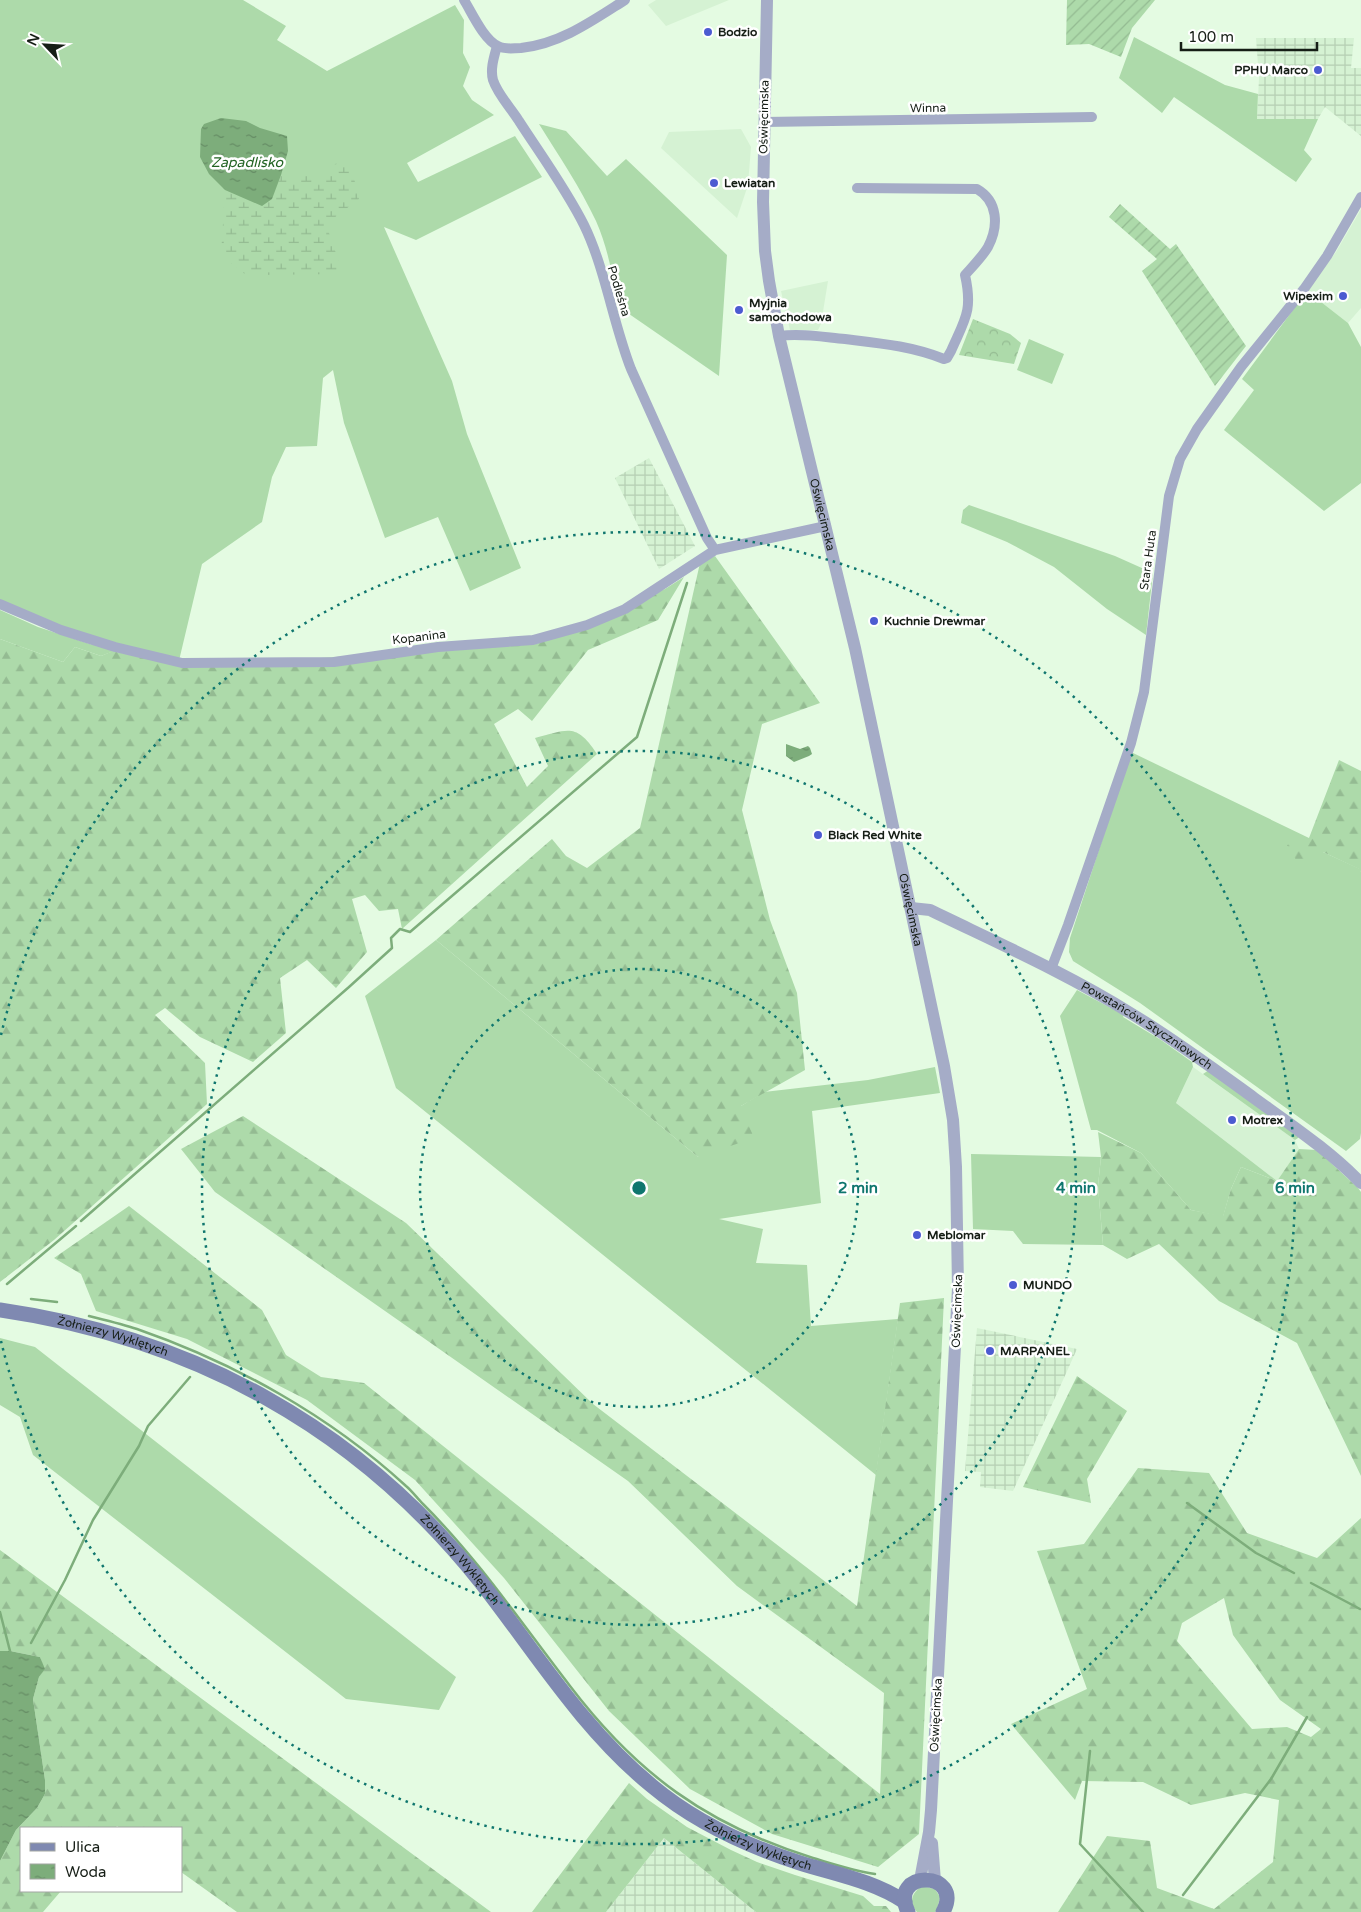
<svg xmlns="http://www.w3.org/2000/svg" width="1361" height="1912" viewBox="0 0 1361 1912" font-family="'Varela Round',sans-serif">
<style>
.built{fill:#d5f2d3}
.industrial{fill:url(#industrial-grid)}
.grass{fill:#addaaa}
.forest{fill:url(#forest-firs);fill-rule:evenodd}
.wetland{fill:url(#wetland-marsh)}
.park{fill:url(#park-crowns)}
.garden{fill:url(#garden-furrows)}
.water{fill:url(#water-ripples)}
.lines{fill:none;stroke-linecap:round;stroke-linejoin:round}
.stream{stroke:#7dad7b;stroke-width:2.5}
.minor{stroke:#a5acc7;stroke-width:10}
.tertiary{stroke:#a5acc7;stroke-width:12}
.secondary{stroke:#7f89b1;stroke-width:15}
.ring{fill:none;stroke:#0f766e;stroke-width:2.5;stroke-dasharray:2.5 5}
.poi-dot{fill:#4c5bd1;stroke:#fff;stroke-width:2}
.labels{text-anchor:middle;stroke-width:5;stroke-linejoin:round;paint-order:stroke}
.poi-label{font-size:12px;font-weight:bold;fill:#161e16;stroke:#fff;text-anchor:start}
.street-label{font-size:12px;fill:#161e16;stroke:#fff}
.water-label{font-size:14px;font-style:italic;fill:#226423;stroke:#fff}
.centre{fill:#0f766e;stroke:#fff;stroke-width:2.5}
.ring-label{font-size:15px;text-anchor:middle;font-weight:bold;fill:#0f766e;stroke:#fff;stroke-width:5;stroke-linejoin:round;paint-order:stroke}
</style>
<defs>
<pattern id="industrial-grid" width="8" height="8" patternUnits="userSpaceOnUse" patternTransform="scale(1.25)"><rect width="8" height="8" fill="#d5f2d3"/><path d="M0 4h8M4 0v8" fill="none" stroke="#b6cfb4"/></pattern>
<pattern id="forest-firs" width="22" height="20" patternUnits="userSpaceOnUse" patternTransform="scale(1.25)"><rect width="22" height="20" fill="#addaaa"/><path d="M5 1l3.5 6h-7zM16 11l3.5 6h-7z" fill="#94bb92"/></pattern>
<pattern id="wetland-marsh" width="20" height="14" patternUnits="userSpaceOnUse" patternTransform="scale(1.25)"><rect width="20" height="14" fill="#addaaa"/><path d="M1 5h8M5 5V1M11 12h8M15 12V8" fill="none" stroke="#94bb92"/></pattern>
<pattern id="park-crowns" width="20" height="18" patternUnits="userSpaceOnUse" patternTransform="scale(1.25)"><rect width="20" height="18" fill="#addaaa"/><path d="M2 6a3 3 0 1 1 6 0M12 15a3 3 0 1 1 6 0" fill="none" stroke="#94bb92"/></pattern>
<pattern id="garden-furrows" width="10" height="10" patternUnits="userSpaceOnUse" patternTransform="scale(1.25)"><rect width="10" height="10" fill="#addaaa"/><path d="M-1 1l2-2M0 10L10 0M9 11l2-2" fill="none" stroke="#94bb92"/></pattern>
<pattern id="water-ripples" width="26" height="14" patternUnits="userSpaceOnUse" patternTransform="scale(1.25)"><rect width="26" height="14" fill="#7dad7b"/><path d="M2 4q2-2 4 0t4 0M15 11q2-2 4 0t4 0" fill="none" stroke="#658c64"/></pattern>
</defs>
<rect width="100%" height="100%" fill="#e4fbe2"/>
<path class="built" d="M656,0H729L666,26L648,5Z
M741,129L751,147L748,185L737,218L661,148L669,132Z
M1361,209V308L1348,323L1307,291L1336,252Z
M828,281L821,324L818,330H790L781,291Z
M1193,1067L1295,1140L1299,1149L1277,1181L1176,1103Z"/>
<path class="industrial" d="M1256,38H1354L1351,68H1361V136L1325,107L1318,119H1257L1259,78Z
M649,458L695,546L659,569L615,478Z
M977,1328L1077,1349L1013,1491L980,1487L981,1472L965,1471Z
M664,1838L756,1912H606Z"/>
<path class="grass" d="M0,0H243L286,26L277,40L327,71L455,5L464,20L463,53L470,67L463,86L472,100L494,115L407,163L418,182L515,136L542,177L416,240L384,227L452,381L467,434L521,568L470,591L438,517L385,538L344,423L333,370L323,378L317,446L286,447L272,477L262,522L202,564L177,669L114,651L101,656L75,647L63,662L0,639V610L38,627L93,645L0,602Z
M1134,37L1225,85L1258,94L1257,119H1318L1304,150L1312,159L1296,182L1174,97L1162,113L1119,78Z
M539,124L566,131L607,176L626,159L727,255L719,376L619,307C613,278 608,248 596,221C580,187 559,156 539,124Z
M1307,291L1348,323L1361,347V483L1324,511L1224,430L1254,390L1242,379Z
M1029,339L1064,354L1052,384L1017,370Z
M969,505L1115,556L1153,573L1146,635L1107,609L1054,567L1007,542L961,523L963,510Z
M1131,752L1309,838L1323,852L1360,869L1361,872V1133L1360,1139L1346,1151L1140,1003L1073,961L1069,952L1070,938Z
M436,940L698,1157L741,1106L764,1092L868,1080L935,1067L940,1093L812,1111L821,1203L719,1219L763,1229L756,1263L807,1265L811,1326L898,1319L876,1475L396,1088L365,996Z
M1077,990L1124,1015L1123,1017L1161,1040L1192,1062L1193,1067L1176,1103L1277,1181L1241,1167L1231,1189L1223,1217L1191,1210L1141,1153L1097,1130H1091L1060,1016Z
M1209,1070L1299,1136L1298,1138L1295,1140L1203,1074Z
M971,1154L1101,1157L1098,1186L1103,1245L1023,1244L1013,1231L973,1229Z
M0,1338L35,1347L456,1677L439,1710L346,1699L33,1455L20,1417L0,1405Z
M921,1886L935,1889L940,1897L937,1910L935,1912H917C908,1902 912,1894 921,1886Z"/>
<path class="forest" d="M715,556L820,703L762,724L742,810L770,920L797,993L805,1070L741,1106L754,1138L698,1157L436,940L552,839L566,856L587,868L640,828L700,563Z
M684,577L658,620L588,650L532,721L518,709L494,724L527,787L548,766L535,738C568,730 576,722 597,754L402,929L398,909L379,911L365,895L352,899L367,952L336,988L307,960L280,978L286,1033L253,1062L200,1037L165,1008L155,1015L205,1063L207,1104L54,1240L0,1282V639L63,662L75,647L101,656L113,651L181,667L536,644L665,589Z
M1339,760L1361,771V872L1359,869L1323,852L1302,870L1287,845L1309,838Z
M243,1116L406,1223L593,1404L857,1606L900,1303L944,1298L919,1834L878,1867L772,1834L690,1789L609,1711L504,1578L415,1480L307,1400L187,1339L96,1311L81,1274L54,1258L129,1206L262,1310L286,1355L321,1377L364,1383L880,1794L884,1693L737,1586L628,1481L215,1192L181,1149Z
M1098,1132L1141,1153L1191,1210L1223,1216L1231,1189L1241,1167L1277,1181L1299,1149L1317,1150L1358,1188L1361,1192V1476L1297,1343L1219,1301L1159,1244L1127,1259L1103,1245L1098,1186L1101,1157Z
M1077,1376L1127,1411L1087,1479L1091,1503L1023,1487Z
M1138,1468L1209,1473L1247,1533L1317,1558L1361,1518V1912H1058L1107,1836L1150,1841L1157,1888L1214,1909L1273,1862L1279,1800L1245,1793L1191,1805L1143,1782L1082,1781L1075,1800L1011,1724L1087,1689L1037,1551L1084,1544ZM1224,1598L1233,1635L1280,1700L1321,1729L1311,1737L1287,1727L1252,1729L1177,1641L1182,1623Z
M0,1550L491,1912H237L181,1872V1828H120L117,1826L115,1828H21V1891H61L43,1912H0V1861L16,1830L37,1808L45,1794V1780L33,1699L39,1677L44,1669L40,1657L10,1651H0Z
M629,1783L647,1799L687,1827L731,1850L757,1862L795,1875L863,1896L874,1906H886L891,1912H756L664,1838L606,1912H532Z"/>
<path class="wetland" d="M341,159L352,170L359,199L326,224L343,274L246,275L221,255L225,190L241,199H272L281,175L324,174Z"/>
<path class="park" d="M973,319L1010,334L1021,343L1014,364L959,355Z"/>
<path class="garden" d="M1067,0H1155L1132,28L1121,57L1089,44L1066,45Z
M1120,204L1170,249L1176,244L1246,346L1215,386L1142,271L1157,259L1109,217Z"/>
<path class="water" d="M221,118L246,121L260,128L287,136L288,151L281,175L272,199L262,206L225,190L209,174L200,157L201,129L204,124Z
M786,744L800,749L808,746L810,748L812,754L809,756L794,762L786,756Z
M0,1651H10L40,1657L45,1669L39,1677L33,1699L45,1780V1794L37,1808L16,1830L0,1861Z"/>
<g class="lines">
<path class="stream" d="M81,1221L349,987L392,948L391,938L400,929L410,932L637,737L687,583
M7,1284L76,1226
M31,1299L57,1302
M89,1316C105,1320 122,1324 137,1329C235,1363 330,1416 406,1486C412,1491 417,1498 423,1504C479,1560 522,1624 570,1686C637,1774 707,1825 813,1858C833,1864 854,1871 875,1874
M1187,1503L1256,1553L1294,1573
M1311,1583L1360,1609
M0,1612L10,1651
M31,1643L65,1580L93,1520L139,1446L148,1426L190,1377
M1090,1751L1080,1844L1143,1912
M1183,1895L1271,1779L1307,1717"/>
<path class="minor" d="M464,0C472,13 484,40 498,46C505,50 513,48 521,48C560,44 592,21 625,0
M497,46C494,57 490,69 493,80C498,95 511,108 519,121C541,155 566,189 584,225C605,268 613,323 631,369L707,538L715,550
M764,122L1092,117
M779,336C801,333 823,337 845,339C878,343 912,346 944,359L947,358L951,351C965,319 973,311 965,275C973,266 982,257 988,247C999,226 998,201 977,189L857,188
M0,604L61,630L115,647L182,663L334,662L438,647L533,640L587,625L625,609L715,550L826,526
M1051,969L1068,925L1131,743L1144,692L1169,496L1180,459L1197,429L1241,367L1304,289L1327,256L1361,197"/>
<g class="tertiary">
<path id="s1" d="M767,0L763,202L765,251L769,281L779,336L855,648L944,1066L953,1120L956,1167L958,1288L931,1810L929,1832L920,1880"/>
<path id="s2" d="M911,908L930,910C998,943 1068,974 1132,1014C1175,1040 1214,1069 1254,1098C1291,1125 1329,1150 1361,1183"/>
<path d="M932,1843L935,1881"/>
</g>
<g class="secondary">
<path id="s3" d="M0,1310C194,1338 357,1427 480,1581C535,1651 582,1729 652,1786C695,1822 747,1846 800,1863C835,1874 874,1881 905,1902"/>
<path d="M908,1912C887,1869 965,1870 943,1912"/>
</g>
</g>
<g class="ring">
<circle cx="639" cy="1188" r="219"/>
<circle cx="639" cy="1188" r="437"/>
<path d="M1 1035A656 656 0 1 1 1 1341"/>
</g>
<g class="poi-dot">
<circle cx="708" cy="32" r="5"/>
<circle cx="1318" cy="70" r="5"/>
<circle cx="714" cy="183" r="5"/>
<circle cx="1343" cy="296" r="5"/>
<circle cx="739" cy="310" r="5"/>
<circle cx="874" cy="621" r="5"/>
<circle cx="818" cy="835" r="5"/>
<circle cx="1232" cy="1120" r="5"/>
<circle cx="917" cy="1235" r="5"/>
<circle cx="1013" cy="1285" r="5"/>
<circle cx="990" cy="1351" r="5"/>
</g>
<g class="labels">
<g class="poi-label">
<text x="718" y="36">Bodzio</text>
<text x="1308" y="74" text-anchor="end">PPHU Marco</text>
<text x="724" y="187">Lewiatan</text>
<text x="1333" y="300" text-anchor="end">Wipexim</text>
<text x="749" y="307">Myjnia<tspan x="749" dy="14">samochodowa</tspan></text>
<text x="884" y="625">Kuchnie Drewmar</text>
<text x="828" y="839">Black Red White</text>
<text x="1242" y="1124">Motrex</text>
<text x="927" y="1239">Meblomar</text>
<text x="1023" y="1289">MUNDO</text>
<text x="1000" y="1355">MARPANEL</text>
</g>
<g class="street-label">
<text transform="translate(928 108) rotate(-1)" y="4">Winna</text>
<text transform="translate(764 117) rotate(-89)" y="4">Oświęcimska</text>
<text transform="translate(619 291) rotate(73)" y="4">Podleśna</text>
<text dy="4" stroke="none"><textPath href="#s1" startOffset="521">Oświęcimska</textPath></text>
<text transform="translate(1148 560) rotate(-82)" y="4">Stara Huta</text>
<text transform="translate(419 637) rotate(-7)" y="4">Kopanina</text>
<text dy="4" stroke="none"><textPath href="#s1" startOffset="926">Oświęcimska</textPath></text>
<text dy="4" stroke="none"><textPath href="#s2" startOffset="265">Powstańców Styczniowych</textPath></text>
<text transform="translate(957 1311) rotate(-88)" y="4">Oświęcimska</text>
<text dy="4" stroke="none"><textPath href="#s3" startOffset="116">Żołnierzy Wyklętych</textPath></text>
<text dy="4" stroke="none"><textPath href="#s3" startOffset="536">Żołnierzy Wyklętych</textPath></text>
<text transform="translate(936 1715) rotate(-87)" y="4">Oświęcimska</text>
<text dy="4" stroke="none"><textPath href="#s3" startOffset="956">Żołnierzy Wyklętych</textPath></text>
</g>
<g class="water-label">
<text x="247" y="167">Zapadlisko</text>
</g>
</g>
<circle cx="639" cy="1188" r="8" class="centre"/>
<g class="ring-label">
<text x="858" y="1193">2 min</text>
<text x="1076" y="1193">4 min</text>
<text x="1295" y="1193">6 min</text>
</g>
<rect x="20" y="1827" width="162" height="65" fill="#ffffff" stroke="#a2a5a2"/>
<rect x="30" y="1843" width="25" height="8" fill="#7f89b1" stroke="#a2a5a2"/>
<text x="65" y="1852" font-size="15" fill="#161e16">Ulica</text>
<rect x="30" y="1864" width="25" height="15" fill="url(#water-ripples)" stroke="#a2a5a2"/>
<text x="65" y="1877" font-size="15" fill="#161e16">Woda</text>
<g transform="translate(45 45) rotate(295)" stroke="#ffffff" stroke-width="4" paint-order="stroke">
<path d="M0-4L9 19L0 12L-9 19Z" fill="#161e16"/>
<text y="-8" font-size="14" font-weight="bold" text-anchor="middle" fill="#161e16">N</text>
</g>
<path d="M1181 42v8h136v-8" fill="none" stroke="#161e16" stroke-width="2.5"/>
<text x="1188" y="42" font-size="15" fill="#161e16" stroke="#ffffff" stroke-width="4" paint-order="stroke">100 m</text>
</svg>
